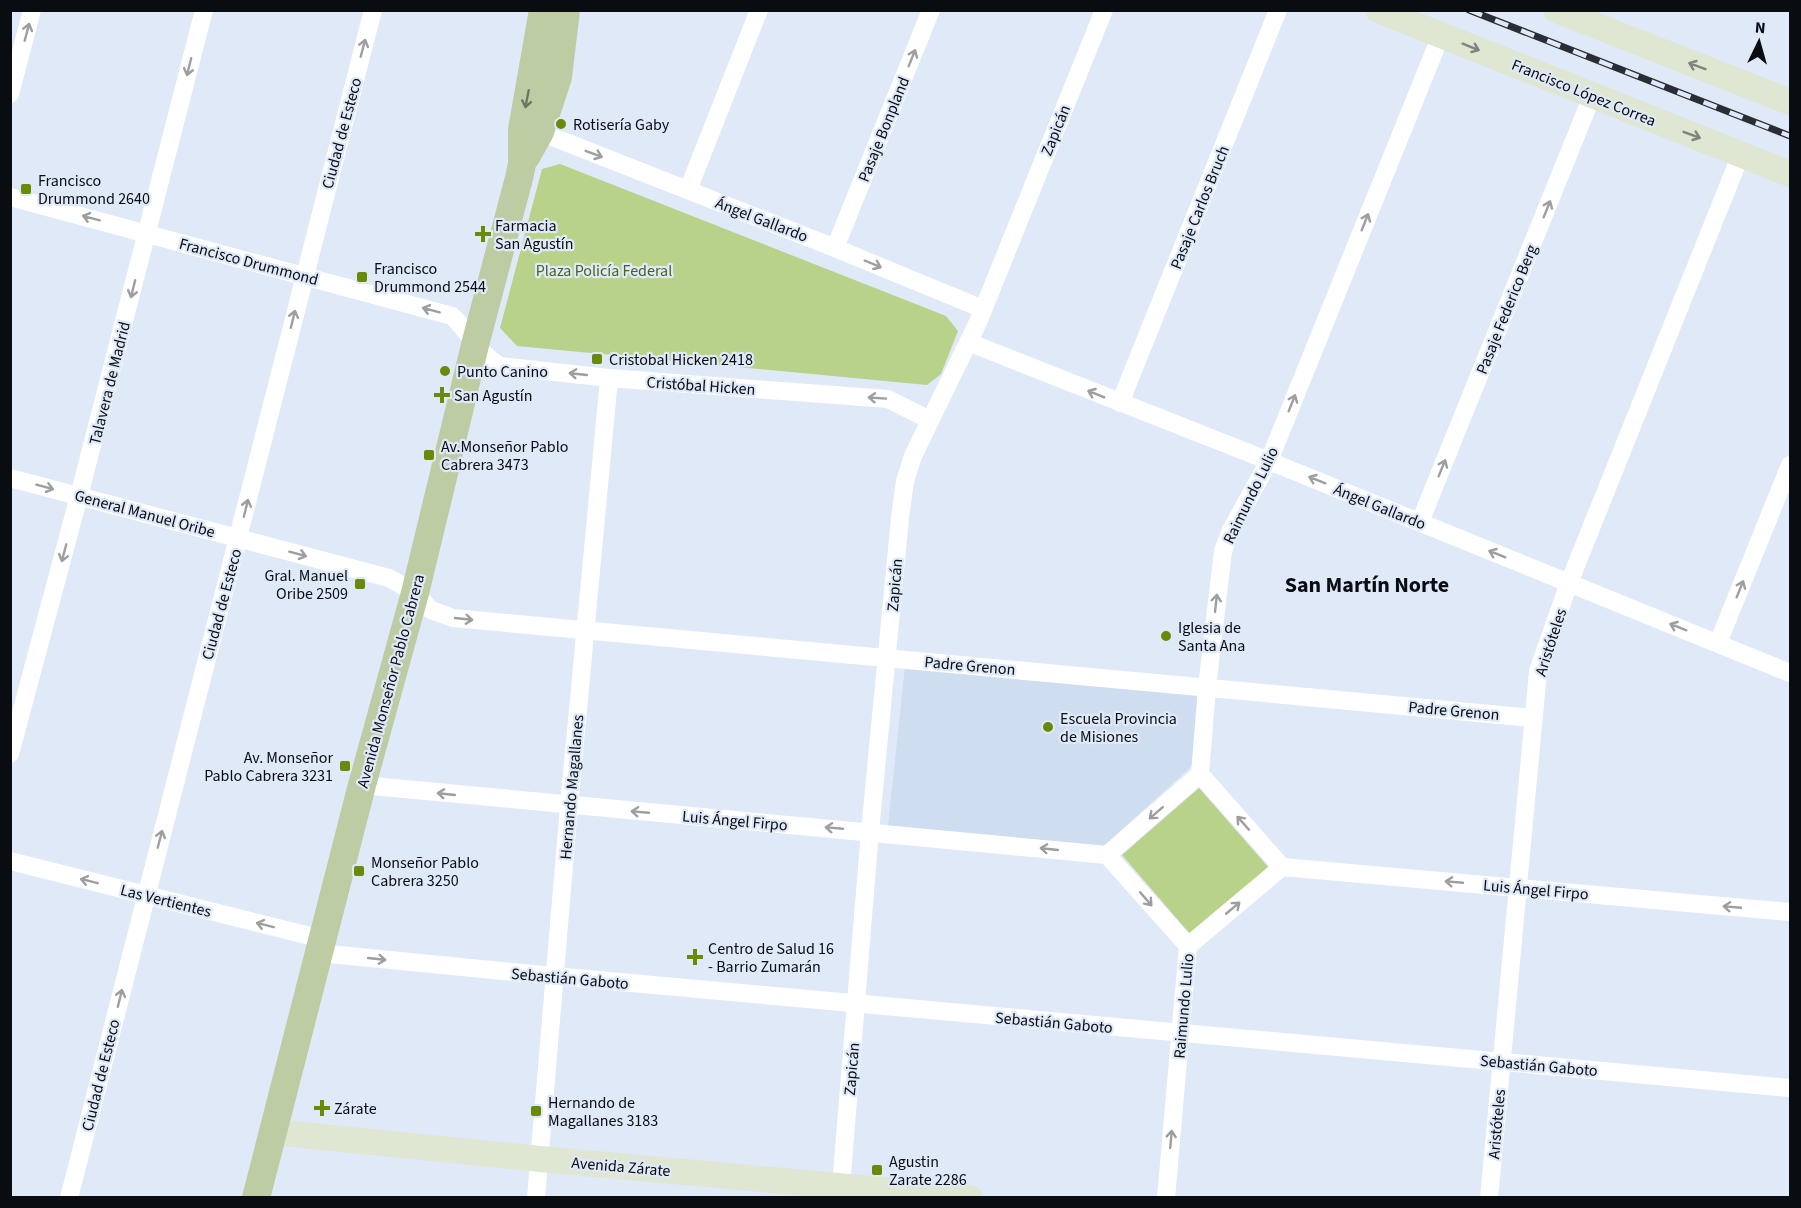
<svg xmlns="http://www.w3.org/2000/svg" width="1801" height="1208" viewBox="0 0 1801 1208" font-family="'Source Sans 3',sans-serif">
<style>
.built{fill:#cfddf1}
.green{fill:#b8d289}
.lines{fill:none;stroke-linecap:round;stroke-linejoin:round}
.street{stroke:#fff;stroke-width:18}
.secondary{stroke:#dfe6d2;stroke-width:26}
.primary{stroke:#becca4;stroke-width:28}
.rail-casing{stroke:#2a2e34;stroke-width:7}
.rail{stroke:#dfe9f8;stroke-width:4.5;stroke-dasharray:14;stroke-linecap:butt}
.oneway{stroke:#9d9ea0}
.oneway2{stroke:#7f847b}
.oneway3{stroke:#6d7662}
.poi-dot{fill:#698908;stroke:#dfe9f8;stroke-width:2}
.labels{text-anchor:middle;stroke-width:4.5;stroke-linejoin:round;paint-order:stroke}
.street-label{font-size:16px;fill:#090c11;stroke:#dfe9f8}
.poi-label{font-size:16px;fill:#090c11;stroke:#dfe9f8;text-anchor:start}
.park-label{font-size:16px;fill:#4b601e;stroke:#dfe9f8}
.district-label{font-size:22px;font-weight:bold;fill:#090c11;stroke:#dfe9f8}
</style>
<rect width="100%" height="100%" fill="#dfe9f8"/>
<path class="built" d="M905,666L1200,692L1195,763L1104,846L888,826Z"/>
<path class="green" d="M560,164L946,316L958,331L941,374L927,385L517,346L500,328L542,169Z
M1199,788L1269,868L1191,935L1122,855Z"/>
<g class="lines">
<path class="street" d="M10,94L32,10
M540,132L835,248L983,309
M688,190L759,10
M10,197L452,316C469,332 479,354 500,366L609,378L888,399L930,420
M835,248L931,10
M968,342L1269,461L1790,673
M1120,403L1278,10
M10,478L389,578L415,593L431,610L453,618L1533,718
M1420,522L1592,96
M1718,643L1790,465
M10,754L79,496L204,10
M362,785C610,810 859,830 1107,855L1188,946
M1107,855L1200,774
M10,861L322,939
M1282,867L1200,774L1207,687L1223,551L1231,530L1269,461L1441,35
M1282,867L1790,912
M319,953L554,976L1790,1088
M69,1198L373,10
M536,1198L569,806L609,378
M840,1198L870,831L900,518L905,481L913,456L979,320L1104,10
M1166,1198L1188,946L1282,867
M1489,1198L1538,671L1569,583L1741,154"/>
<path class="secondary" d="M1378,10L1790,174
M1556,10L1790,102
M272,1132L540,1159L970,1198"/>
<path class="primary" d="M526,157L540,132L558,77L566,10
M256,1198L362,785L415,593L475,345L519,178L522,164V130L543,10"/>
<g class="rail-casing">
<path id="rail" d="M1469,10L1790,136"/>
</g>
<use href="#rail" class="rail"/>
</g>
<defs><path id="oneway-shaft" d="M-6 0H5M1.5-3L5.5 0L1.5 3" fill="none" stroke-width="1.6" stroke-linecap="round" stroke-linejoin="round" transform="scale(1.5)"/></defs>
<g class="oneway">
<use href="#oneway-shaft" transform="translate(27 32) rotate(-75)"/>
<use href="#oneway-shaft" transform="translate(363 48) rotate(-75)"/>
<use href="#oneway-shaft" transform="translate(912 58) rotate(-68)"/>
<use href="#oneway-shaft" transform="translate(189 67) rotate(104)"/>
<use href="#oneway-shaft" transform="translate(594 154) rotate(21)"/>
<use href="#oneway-shaft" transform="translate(1547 209) rotate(-68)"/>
<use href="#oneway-shaft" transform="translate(91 218) rotate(-165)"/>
<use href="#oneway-shaft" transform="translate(1365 222) rotate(-68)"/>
<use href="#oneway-shaft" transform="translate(873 264) rotate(23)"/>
<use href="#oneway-shaft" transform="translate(133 289) rotate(104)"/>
<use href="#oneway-shaft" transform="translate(431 310) rotate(-165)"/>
<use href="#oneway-shaft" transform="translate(293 319) rotate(-76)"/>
<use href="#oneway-shaft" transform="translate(578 374) rotate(-174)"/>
<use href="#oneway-shaft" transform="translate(1096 394) rotate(-158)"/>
<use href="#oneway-shaft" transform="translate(877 398) rotate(-176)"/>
<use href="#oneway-shaft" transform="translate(1292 403) rotate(-68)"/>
<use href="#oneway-shaft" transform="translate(1442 468) rotate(-68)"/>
<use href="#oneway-shaft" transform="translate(1317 480) rotate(-158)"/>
<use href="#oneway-shaft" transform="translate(45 487) rotate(15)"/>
<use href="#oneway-shaft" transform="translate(246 508) rotate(-76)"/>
<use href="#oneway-shaft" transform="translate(64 553) rotate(105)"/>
<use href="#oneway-shaft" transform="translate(298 554) rotate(15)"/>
<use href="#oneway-shaft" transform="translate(1497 554) rotate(-158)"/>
<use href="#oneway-shaft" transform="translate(1740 589) rotate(-68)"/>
<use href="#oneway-shaft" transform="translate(1216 603) rotate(-84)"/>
<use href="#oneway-shaft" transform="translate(464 619) rotate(6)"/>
<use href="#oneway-shaft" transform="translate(1678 627) rotate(-158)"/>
<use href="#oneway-shaft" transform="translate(446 794) rotate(-174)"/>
<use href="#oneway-shaft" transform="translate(640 812) rotate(-175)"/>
<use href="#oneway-shaft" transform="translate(1156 813) rotate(139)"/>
<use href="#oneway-shaft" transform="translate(1243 823) rotate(-132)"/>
<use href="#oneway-shaft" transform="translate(834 828) rotate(-175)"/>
<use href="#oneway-shaft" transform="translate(160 839) rotate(-75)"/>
<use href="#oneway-shaft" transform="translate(1049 849) rotate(-174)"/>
<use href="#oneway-shaft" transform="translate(89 881) rotate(-166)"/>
<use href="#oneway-shaft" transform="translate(1454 882) rotate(-175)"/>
<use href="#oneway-shaft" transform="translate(1146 899) rotate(49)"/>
<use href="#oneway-shaft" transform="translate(1732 907) rotate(-175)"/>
<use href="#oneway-shaft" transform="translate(1233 908) rotate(-40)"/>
<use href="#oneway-shaft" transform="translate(265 925) rotate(-166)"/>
<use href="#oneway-shaft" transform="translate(377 959) rotate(6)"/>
<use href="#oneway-shaft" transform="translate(120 998) rotate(-76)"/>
<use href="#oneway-shaft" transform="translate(1171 1139) rotate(-85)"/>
</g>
<g class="oneway2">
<use href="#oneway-shaft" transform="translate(1471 47) rotate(22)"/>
<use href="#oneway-shaft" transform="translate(1697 66) rotate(-159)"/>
<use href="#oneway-shaft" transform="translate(1692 135) rotate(21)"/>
</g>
<use class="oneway3" href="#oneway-shaft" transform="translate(527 99) rotate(101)"/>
<g class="poi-dot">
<circle cx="561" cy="124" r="6"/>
<rect x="20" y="183" width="12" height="12" rx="3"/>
<path d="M480 225h6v6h6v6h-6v6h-6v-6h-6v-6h6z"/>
<rect x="356" y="271" width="12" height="12" rx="3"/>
<rect x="591" y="353" width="12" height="12" rx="3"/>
<circle cx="445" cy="371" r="6"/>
<path d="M439 386h6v6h6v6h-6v6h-6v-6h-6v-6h6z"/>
<rect x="423" y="449" width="12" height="12" rx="3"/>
<rect x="354" y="578" width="12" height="12" rx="3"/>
<circle cx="1166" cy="636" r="6"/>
<circle cx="1048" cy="727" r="6"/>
<rect x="339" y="760" width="12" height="12" rx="3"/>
<rect x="353" y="865" width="12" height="12" rx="3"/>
<path d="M692 948h6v6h6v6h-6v6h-6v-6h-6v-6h6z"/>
<path d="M319 1099h6v6h6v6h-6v6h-6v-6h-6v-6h6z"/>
<rect x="530" y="1105" width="12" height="12" rx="3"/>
<rect x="871" y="1164" width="12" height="12" rx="3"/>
</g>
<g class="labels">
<g class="street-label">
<text transform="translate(1584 92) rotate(22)" y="6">Francisco López Correa</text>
<text transform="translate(883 129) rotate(-68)" y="6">Pasaje Bonpland</text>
<text transform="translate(1055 130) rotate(-68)" y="6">Zapicán</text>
<text transform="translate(341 133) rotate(-75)" y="6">Ciudad de Esteco</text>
<text transform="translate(1199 207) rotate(-68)" y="6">Pasaje Carlos Bruch</text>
<text transform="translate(762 219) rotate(21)" y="6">Ángel Gallardo</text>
<text transform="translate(249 261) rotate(15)" y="6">Francisco Drummond</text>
<text transform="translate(1506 309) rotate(-68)" y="6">Pasaje Federico Berg</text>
<text transform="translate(109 383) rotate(-76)" y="6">Talavera de Madrid</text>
<text transform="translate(701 385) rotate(4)" y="6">Cristóbal Hicken</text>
<text transform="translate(1250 495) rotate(-64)" y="6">Raimundo Lulio</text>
<text transform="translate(1380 506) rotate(22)" y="6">Ángel Gallardo</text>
<text transform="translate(145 513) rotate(15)" y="6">General Manuel Oribe</text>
<text transform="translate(894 585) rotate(-85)" y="6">Zapicán</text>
<text transform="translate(221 604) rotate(-75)" y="6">Ciudad de Esteco</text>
<text transform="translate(1550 642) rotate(-72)" y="6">Aristóteles</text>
<text transform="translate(970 665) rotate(5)" y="6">Padre Grenon</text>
<text transform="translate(390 681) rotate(-75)" y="6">Avenida Monseñor Pablo Cabrera</text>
<text transform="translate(1454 710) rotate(5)" y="6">Padre Grenon</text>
<text transform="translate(571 787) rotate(-85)" y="6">Hernando Magallanes</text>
<text transform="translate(735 820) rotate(5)" y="6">Luis Ángel Firpo</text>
<text transform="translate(1536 889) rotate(5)" y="6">Luis Ángel Firpo</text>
<text transform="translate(166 900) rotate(14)" y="6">Las Vertientes</text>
<text transform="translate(570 978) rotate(5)" y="6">Sebastián Gaboto</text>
<text transform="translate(1183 1006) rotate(-85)" y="6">Raimundo Lulio</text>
<text transform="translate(1054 1022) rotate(5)" y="6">Sebastián Gaboto</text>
<text transform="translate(1539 1065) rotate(5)" y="6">Sebastián Gaboto</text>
<text transform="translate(851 1069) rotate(-85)" y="6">Zapicán</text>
<text transform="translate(100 1075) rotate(-76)" y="6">Ciudad de Esteco</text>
<text transform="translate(1496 1124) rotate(-85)" y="6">Aristóteles</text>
<text transform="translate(621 1166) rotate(5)" y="6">Avenida Zárate</text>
</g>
<g class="poi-label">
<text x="573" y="130">Rotisería Gaby</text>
<text x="38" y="186">Francisco<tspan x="38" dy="18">Drummond 2640</tspan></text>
<text x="495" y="231">Farmacia<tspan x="495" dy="18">San Agustín</tspan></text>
<text x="374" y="274">Francisco<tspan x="374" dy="18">Drummond 2544</tspan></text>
<text x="609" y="365">Cristobal Hicken 2418</text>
<text x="457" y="377">Punto Canino</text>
<text x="454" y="401">San Agustín</text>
<text x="441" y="452">Av.Monseñor Pablo<tspan x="441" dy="18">Cabrera 3473</tspan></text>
<text x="348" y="581" text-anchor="end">Gral. Manuel<tspan x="348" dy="18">Oribe 2509</tspan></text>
<text x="1178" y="633">Iglesia de<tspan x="1178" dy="18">Santa Ana</tspan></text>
<text x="1060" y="724">Escuela Provincia<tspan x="1060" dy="18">de Misiones</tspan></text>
<text x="333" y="763" text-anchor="end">Av. Monseñor<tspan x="333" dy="18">Pablo Cabrera 3231</tspan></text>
<text x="371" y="868">Monseñor Pablo<tspan x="371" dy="18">Cabrera 3250</tspan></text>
<text x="708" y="954">Centro de Salud 16<tspan x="708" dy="18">- Barrio Zumarán</tspan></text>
<text x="548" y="1108">Hernando de<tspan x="548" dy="18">Magallanes 3183</tspan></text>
<text x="334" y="1114">Zárate</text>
<text x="889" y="1167">Agustin<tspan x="889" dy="18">Zarate 2286</tspan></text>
</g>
<g class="park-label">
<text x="604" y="276">Plaza Policía Federal</text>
</g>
<g class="district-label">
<text x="1367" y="592">San Martín Norte</text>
</g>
</g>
<rect width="1801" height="1208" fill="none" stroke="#090c11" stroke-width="24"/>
<g transform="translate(1759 42) rotate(5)" stroke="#dfe9f8" stroke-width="4.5" paint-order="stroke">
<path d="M0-4.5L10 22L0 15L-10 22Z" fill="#090c11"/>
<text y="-9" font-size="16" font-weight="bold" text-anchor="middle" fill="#090c11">N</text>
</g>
</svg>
